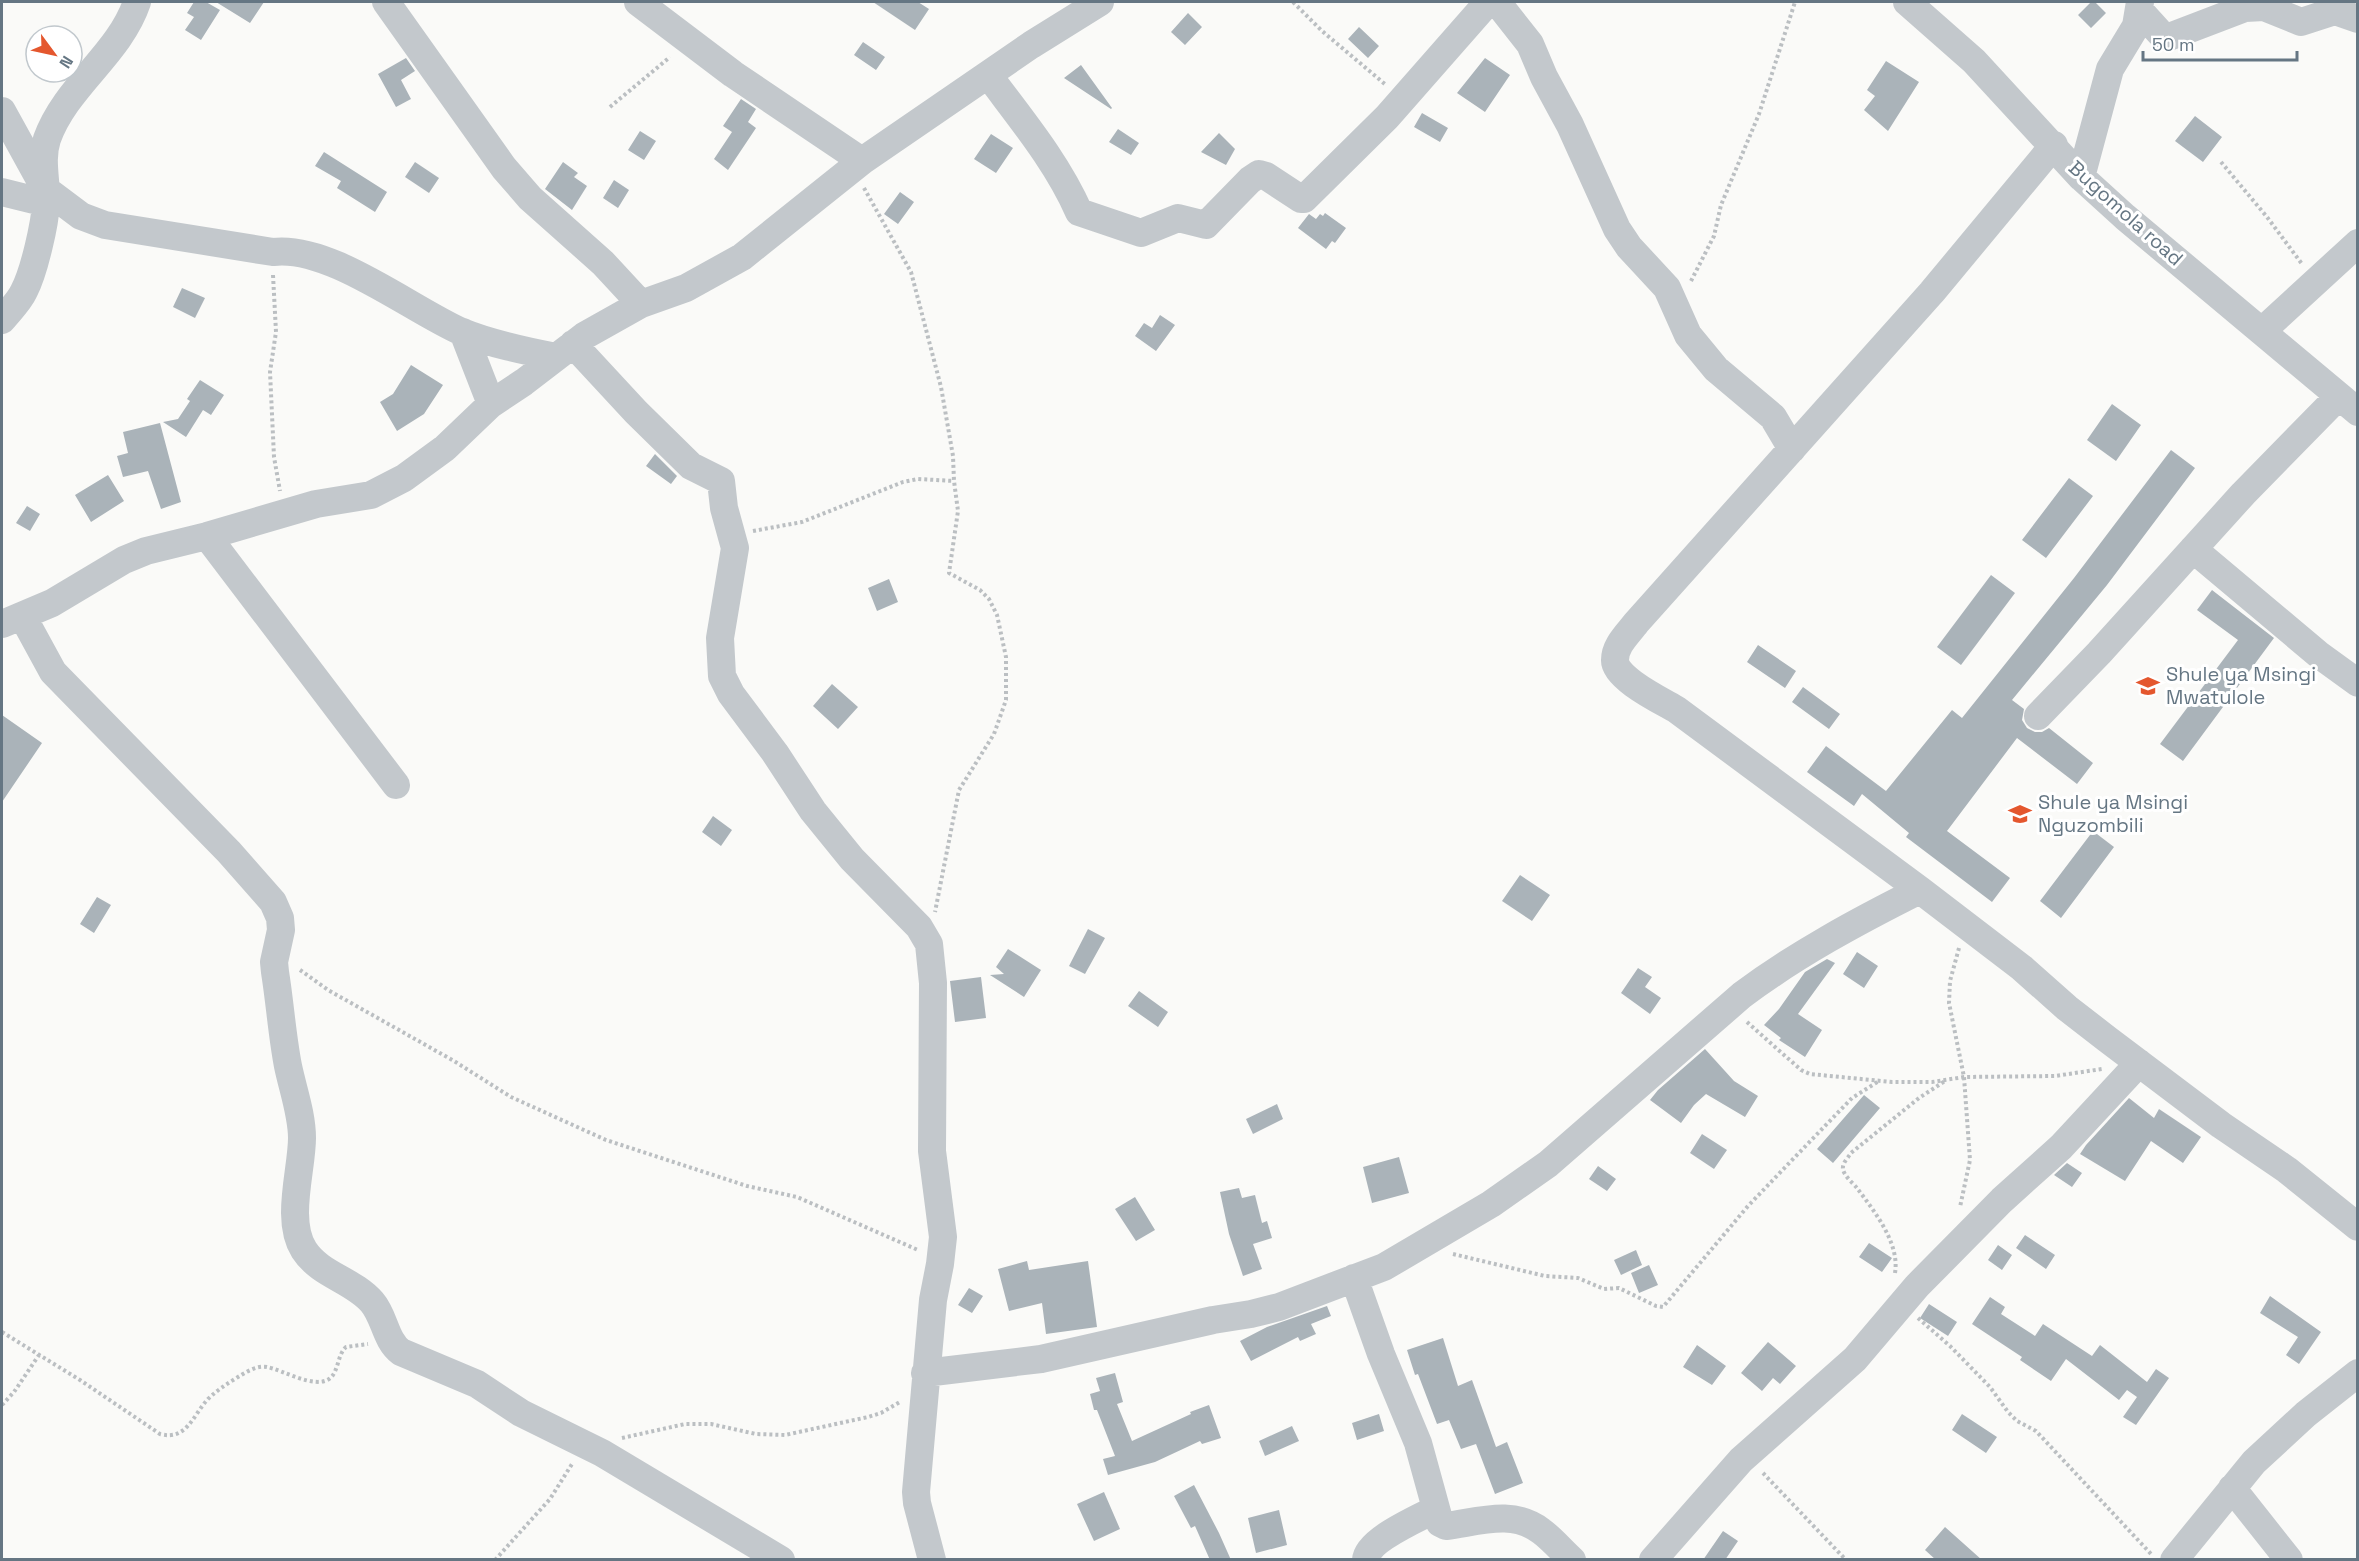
<svg xmlns="http://www.w3.org/2000/svg" width="2359" height="1561" viewBox="0 0 2359 1561" font-family="'Space Grotesk',sans-serif">
<style>
.building{fill:#aab3b9}
.lines{fill:none;stroke-linecap:round;stroke-linejoin:round}
.path{stroke:#bbbfc2;stroke-width:4;stroke-dasharray:3 3;stroke-linecap:butt}
.minor{stroke:#c3c8cc;stroke-width:28}
.labels{text-anchor:middle;stroke-width:6;stroke-linejoin:round;paint-order:stroke}
.street-label{font-size:20px;fill:#657683;stroke:#fff}
.poi-label{font-size:20px;fill:#657683;stroke:#fff;text-anchor:start}
</style>
<rect width="100%" height="100%" fill="#fafaf8"/>
<path class="building" d="M194,2H206L220,10L201,40L185,30L194,17L187,13Z
M216,2H264L250,23Z
M873,2H918L929,9L915,30Z
M2091,2H2095L2106,13L2091,28L2078,15Z
M1188,13L1202,27L1185,45L1171,32Z
M1359,27L1379,46L1368,58L1348,39Z
M863,42L885,57L876,70L854,55Z
M406,58L415,71L401,80L411,99L396,107L378,74Z
M1485,58L1510,75L1485,112L1457,93Z
M1886,61L1919,82L1888,131L1864,110L1875,96L1867,90Z
M1081,65L1112,108L1111,109L1064,78Z
M741,99L756,109L748,122L756,128L728,170L714,159L732,132L723,126Z
M1422,113L1448,128L1440,142L1414,127Z
M2195,116L2222,137L2203,162L2175,141Z
M1118,129L1139,143L1131,155L1109,142Z
M640,131L656,141L644,160L628,150Z
M1219,133L1235,149L1226,165L1201,152Z
M991,134L1013,148L996,173L974,159Z
M324,152L387,192L375,212L337,188L341,181L315,166Z
M415,162L439,178L429,193L405,177Z
M563,162L578,173L574,177L587,186L572,210L545,189Z
M614,180L629,190L618,208L603,198Z
M900,192L914,202L898,224L884,214Z
M1325,213L1346,228L1335,243L1332,241L1326,249L1298,228L1309,214L1316,219L1320,214L1323,216Z
M182,288L205,298L195,318L173,307Z
M1160,315L1175,325L1156,351L1135,336L1144,323L1152,328Z
M411,365L443,385L424,414L397,431L380,402L393,394Z
M200,380L224,395L211,415L203,410L186,437L163,422L178,419L190,401L187,399Z
M2112,404L2141,425L2116,461L2087,440Z
M160,423L181,502L161,509L148,471L123,477L117,456L128,453L123,432Z
M2171,450L2195,468L2107,585L2012,700L2024,709L2022,720L2027,728L2035,732H2042L2049,728L2093,763L2077,784L2017,738L1947,831L2010,878L1992,902L1906,837L1909,833L1862,794L1854,806L1807,772L1826,746L1886,791L1952,710L1962,718L2074,578Z
M655,454L677,476L671,484L646,466Z
M108,475L124,501L91,522L75,495Z
M2069,478L2093,496L2046,558L2022,540Z
M27,506L40,514L30,531L16,523Z
M1991,575L2015,593L1961,665L1937,647Z
M889,579L898,602L877,611L868,588Z
M2212,590L2274,638L2183,761L2160,744L2238,640L2197,610Z
M1758,645L1796,671L1785,688L1747,662Z
M832,684L858,707L838,729L813,706Z
M1803,687L1840,714L1829,729L1792,702Z
M2,715L42,743L2,802Z
M713,816L732,830L721,846L702,832Z
M2093,831L2114,847L2061,918L2040,901Z
M1520,875L1550,895L1532,921L1502,901Z
M97,897L111,905L94,933L80,924Z
M1088,929L1105,938L1085,974L1069,966Z
M1008,949L1041,970L1024,997L990,975L1004,974L996,967Z
M1857,952L1878,966L1864,988L1843,974Z
M1827,959L1835,963L1798,1014L1822,1030L1805,1057L1779,1040L1781,1038L1764,1025L1779,1009L1805,972Z
M1638,968L1652,977L1645,987L1661,998L1650,1014L1621,993Z
M981,977L986,1018L955,1022L950,981Z
M1139,991L1168,1012L1158,1027L1128,1006Z
M1705,1049L1734,1081L1758,1096L1745,1117L1706,1094L1694,1105L1681,1123L1650,1100L1658,1090Z
M1864,1095L1880,1108L1833,1163L1817,1149Z
M2129,1098L2154,1118L2159,1109L2201,1137L2183,1163L2151,1141L2125,1181L2080,1154L2086,1145Z
M1277,1104L1283,1119L1253,1134L1246,1119Z
M1702,1134L1727,1150L1714,1169L1690,1153Z
M1399,1157L1409,1193L1372,1203L1363,1167Z
M2067,1163L2082,1173L2072,1187L2054,1175Z
M1598,1166L1616,1179L1607,1191L1589,1179Z
M1239,1188L1242,1198L1255,1195L1262,1223L1267,1221L1272,1238L1253,1244L1262,1269L1243,1276L1229,1234L1220,1192Z
M1135,1197L1155,1230L1136,1241L1115,1209Z
M2025,1235L2055,1255L2046,1269L2016,1248Z
M1869,1243L1892,1258L1882,1272L1859,1257Z
M1998,1245L2012,1255L2002,1270L1988,1260Z
M1636,1250L1642,1265L1621,1275L1614,1260Z
M1027,1261L1029,1270L1088,1261L1097,1327L1046,1334L1042,1303L1009,1311L998,1269Z
M1649,1265L1658,1285L1639,1293L1631,1273Z
M969,1288L983,1296L972,1313L958,1305Z
M2270,1296L2321,1332L2299,1364L2286,1355L2298,1337L2260,1313Z
M1990,1297L2005,1307L2001,1314L2035,1336L2043,1324L2092,1356L2100,1345L2147,1382L2156,1369L2169,1378L2136,1425L2123,1417L2137,1397L2127,1390L2119,1400L2066,1359L2051,1381L2020,1360L2022,1357L1972,1324Z
M1929,1304L1957,1322L1948,1336L1920,1318Z
M1327,1306L1331,1316L1311,1324L1316,1334L1300,1341L1298,1337L1251,1361L1240,1341L1267,1327Z
M1443,1338L1458,1386L1472,1380L1496,1447L1507,1442L1523,1483L1495,1494L1476,1444L1461,1449L1449,1420L1437,1424L1418,1374L1415,1375L1407,1350Z
M1768,1342L1796,1366L1780,1384L1773,1378L1762,1391L1741,1373Z
M1697,1345L1726,1366L1712,1385L1683,1367Z
M1115,1373L1123,1402L1117,1404L1132,1441L1191,1414L1190,1412L1209,1405L1221,1438L1202,1444L1200,1441L1155,1462L1108,1475L1103,1459L1115,1456L1097,1410H1094L1090,1394L1100,1391L1096,1378Z
M1379,1414L1384,1431L1357,1440L1352,1423Z
M1962,1414L1997,1437L1986,1453L1952,1430Z
M1292,1426L1299,1441L1265,1456L1259,1441Z
M1194,1485L1219,1533L1231,1560H1210L1195,1526L1191,1528L1174,1496Z
M1104,1492L1120,1529L1094,1541L1077,1504Z
M1279,1510L1287,1545L1256,1553L1248,1518Z
M1945,1527L1982,1560H1936L1925,1550Z
M1723,1531L1738,1541L1725,1560H1703Z"/>
<g class="lines">
<path class="path" d="M1293,2L1322,31L1386,85
M610,107L670,57
M2221,162L2267,217L2302,264
M864,188L911,272L941,387L953,456L954,481L958,511L949,573L980,590L989,599L997,615L1006,657V700L994,734L959,790L935,912
M273,275L276,332L270,372L274,457L280,491
M1691,281L1714,236L1721,205L1759,114L1795,2
M753,531L802,522L903,482L918,479L954,481
M1959,948L1950,981L1949,1003L1964,1077L1970,1160L1960,1207
M300,970L328,990L454,1061L511,1097L606,1140L747,1186L797,1197L918,1250
M1747,1022L1801,1070L1810,1074L1892,1082H1932L1964,1077L2055,1076L2102,1069
M1453,1254L1545,1276L1578,1278L1604,1289L1619,1288L1656,1306L1663,1307L1748,1206L1795,1157L1852,1098L1879,1081
M1895,1273C1900,1243 1874,1211 1857,1188C1853,1183 1844,1176 1843,1169C1842,1163 1848,1158 1851,1153L1919,1098L1945,1081
M1918,1318L1950,1346L1990,1387L2008,1412L2017,1421L2036,1431L2152,1555
M2,1332L80,1380L160,1434C187,1441 193,1415 208,1399C217,1390 227,1384 238,1377C246,1372 257,1365 267,1367C283,1370 314,1389 329,1379C339,1372 337,1355 346,1347L368,1344
M2,1405L14,1392L39,1355
M622,1438L685,1424H711L756,1434L785,1435L868,1417L881,1413L900,1402
M1763,1473L1846,1560
M495,1560L550,1499L572,1464"/>
<path class="minor" d="M386,2L504,168L530,198L603,263L641,304
M638,2L733,74L862,161
M1497,2L1530,44L1544,77L1570,125L1617,229L1629,247L1667,288L1688,335L1716,369L1773,417L1792,449
M1907,2L1974,61L2081,177L2125,217L2358,412
M2140,11L2160,33L2169,37L2245,8L2264,7L2301,22L2335,11L2358,19
M989,76C1021,119 1057,162 1079,212L1141,233L1178,218L1206,225L1250,180L1259,174L1266,176L1301,199H1304L1387,117L1488,2
M2,111L45,189L81,216L105,225L273,252C330,245 410,309 462,332C491,344 525,351 556,357
M2054,145L1932,292L1636,623C1628,634 1615,645 1615,660C1614,678 1662,701 1677,710L1920,890L2022,968L2067,1008L2107,1039L2221,1125L2287,1170L2358,1227
M2081,177L2110,69L2136,26L2140,2
M2,192L46,203
M2,320C9,311 19,302 24,291C34,272 45,224 46,203C47,181 40,161 47,139C66,86 119,55 137,2
M2262,331L2358,243
M463,332L491,404
M573,344L636,412L691,466L721,481L724,508L735,548L720,638L722,676L731,694L775,753L813,811L852,859L919,927L929,944L933,983L932,1151L943,1237L940,1264L933,1300L916,1492L917,1503L932,1560
M207,536L396,785
M2193,549L2318,654L2358,683
M23,617L53,672L229,852L273,902L280,918L281,930L274,962L275,972C280,1003 282,1035 288,1066C293,1090 302,1114 302,1138C302,1170 285,1220 304,1250C320,1275 353,1280 372,1302C385,1317 385,1340 401,1352L477,1384L521,1413L602,1453L781,1560
M2,624L52,603L124,560L146,551L207,536L316,504L371,495L404,478L445,448L491,404L524,382L584,336L641,304L686,288L742,257L862,161L1031,45L1100,2
M2038,716L2099,653L2243,494L2339,396
M1354,1278L1381,1354L1418,1443L1440,1523L1446,1526C1478,1522 1513,1509 1541,1531C1552,1539 1561,1550 1572,1560
M925,1373L1041,1359L1213,1320L1251,1314L1279,1307L1384,1267L1491,1204L1548,1164L1742,995C1797,954 1858,921 1920,890
M2232,1488L2289,1560
M1366,1560C1367,1540 1419,1518 1436,1509
M1653,1560L1741,1460L1855,1359L1917,1286L2002,1200L2061,1147L2139,1063
M2174,1560L2254,1462L2306,1414L2358,1373"/>
</g>
<defs>
<g id="school-bare" transform="scale(1.8)"><path d="M0-5L7-2L0 1L-7-2ZM-4 1L0 2.5L4 1V4Q0 6-4 4Z" fill="#e4572e" stroke="#fff" stroke-width="2.5" paint-order="stroke"/></g>
</defs>
<g fill-rule="evenodd">
<use href="#school-bare" x="2148" y="686"/>
<use href="#school-bare" x="2020" y="814"/>
</g>
<g class="labels">
<g class="street-label">
<text transform="translate(2126 213) rotate(42)" y="7">Bugomola road</text>
</g>
<g class="poi-label">
<text x="2166" y="681">Shule ya Msingi<tspan x="2166" dy="23">Mwatulole</tspan></text>
<text x="2038" y="809">Shule ya Msingi<tspan x="2038" dy="23">Nguzombili</tspan></text>
</g>
</g>
<rect width="2359" height="1561" fill="none" stroke="#657683" stroke-width="6"/>
<g transform="translate(54 54) rotate(123)"><circle r="28" fill="#ffffff" stroke="#c1c8cd" stroke-width="1.5"/>
<path d="M0-4.5L10 22L0 15L-10 22Z" fill="#e4572e"/>
<text y="-9" font-size="16" font-weight="bold" text-anchor="middle" fill="#657683">N</text>
</g>
<path d="M2143 51v9h154v-9" fill="none" stroke="#657683" stroke-width="3"/>
<text x="2152" y="51" font-size="18" fill="#657683" stroke="#ffffff" stroke-width="4.5" paint-order="stroke">50 m</text>
</svg>
